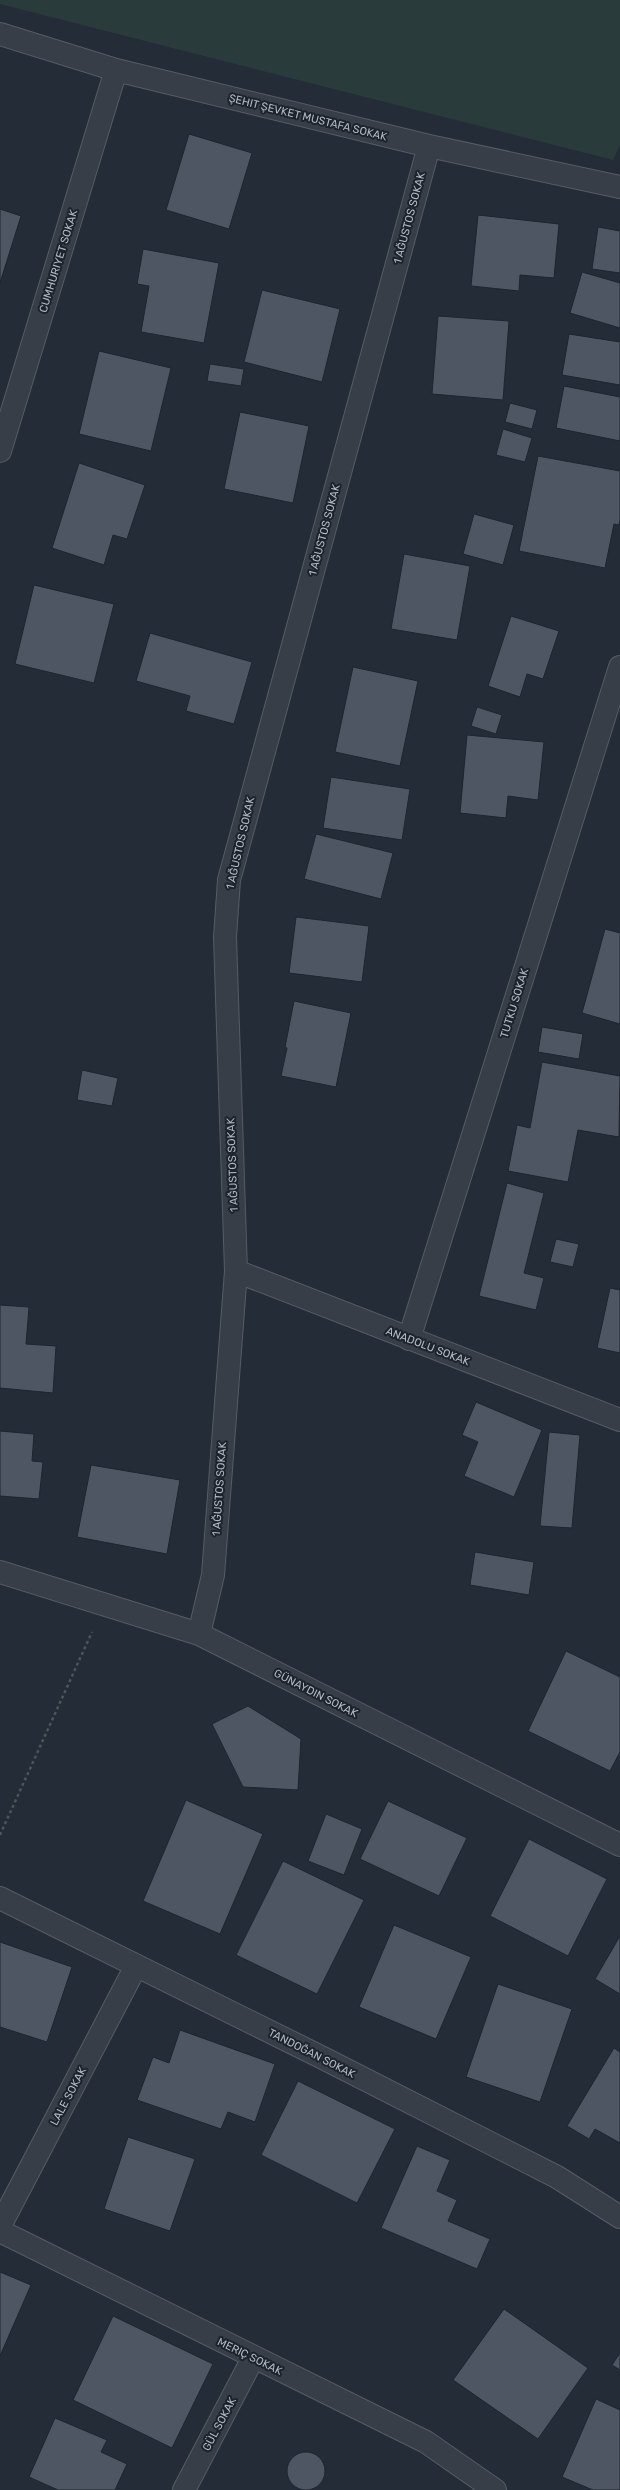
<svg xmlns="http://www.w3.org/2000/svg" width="620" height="2490" viewBox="0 0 620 2490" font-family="Rubik,sans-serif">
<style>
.green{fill:#2a3b3c}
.building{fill:#4d5662;stroke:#1f252e}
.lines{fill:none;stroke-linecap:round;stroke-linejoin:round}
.street-casing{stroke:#565c65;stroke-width:24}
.path{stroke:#485759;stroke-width:2.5;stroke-dasharray:3 3;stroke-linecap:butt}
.street{stroke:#383e47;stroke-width:22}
.labels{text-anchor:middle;stroke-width:4;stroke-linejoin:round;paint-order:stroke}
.street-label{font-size:11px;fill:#b3b9c3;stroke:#1d232c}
</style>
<rect width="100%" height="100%" fill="#242c37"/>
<path class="green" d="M0,0H620V145L613,160L0,4Z"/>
<path class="building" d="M189,134L252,153L229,229L166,210Z
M0,209L21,216L0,283Z
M478,215L559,224L554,278L520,275L519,291L471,286Z
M598,227L620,231V273L592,269Z
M143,249L219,263L204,343L141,332L149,286L137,284Z
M582,272L620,283V328L570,313Z
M262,290L340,309L322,382L244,362Z
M438,316L509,321L503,400L432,394Z
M569,334L620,342V385L562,375Z
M99,351L171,368L151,451L79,434Z
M210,364L244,369L241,386L207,381Z
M564,386L620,397V441L556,428Z
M510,403L537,410L532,429L505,422Z
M240,412L309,426L293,503L224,489Z
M503,429L532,438L525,462L496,455Z
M538,456L620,471V520L619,525L614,524L605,568L519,551Z
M79,463L145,485L127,539L113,535L104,565L52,548Z
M474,514L514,525L503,565L463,554Z
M404,554L470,566L457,640L391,629Z
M34,585L114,604L94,683L15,664Z
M511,616L559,631L543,679L527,674L520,697L488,686Z
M150,633L252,662L234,724L186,711L190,696L136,681Z
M353,667L418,681L400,766L335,752Z
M477,707L502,715L496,734L471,726Z
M467,735L544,742L538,800L508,796L506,818L460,813Z
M331,777L410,789L402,840L323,828Z
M316,834L393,853L381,899L304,879Z
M296,917L369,926L362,982L289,973Z
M605,929L620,933V1024L582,1013Z
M294,1001L351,1013L336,1087L281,1076L287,1048L285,1047Z
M542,1027L583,1034L579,1059L538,1052Z
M542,1062L620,1076L619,1137L578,1130L568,1182L508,1171L517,1125L530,1128Z
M82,1070L118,1078L112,1106L77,1100Z
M507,1183L544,1193L524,1273L544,1278L536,1310L479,1296Z
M556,1239L579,1244L573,1267L550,1262Z
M610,1288L620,1290V1353L597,1348Z
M0,1305L29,1307L26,1344L56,1346L53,1393L0,1388Z
M476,1402L542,1430L514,1497L464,1476L478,1442L462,1435Z
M0,1431L34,1434L32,1461L43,1462L39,1499L0,1496Z
M549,1432L580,1435L572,1528L540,1526Z
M91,1465L180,1480L167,1554L77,1537Z
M475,1552L534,1562L529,1595L470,1585Z
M566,1651L620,1677V1752L610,1771L528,1731Z
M248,1706L301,1739L298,1790L243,1787L212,1724Z
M186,1800L263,1834L220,1934L143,1901Z
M388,1801L467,1838L439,1896L360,1859Z
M326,1814L362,1829L344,1875L308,1861Z
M529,1839L607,1879L568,1956L490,1916Z
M283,1861L364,1900L317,1994L236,1955Z
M394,1925L471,1957L436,2039L359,2007Z
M620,1936V1994L595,1979Z
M0,1942L72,1967L47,2042L0,2027Z
M498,1984L572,2009L540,2102L466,2077Z
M180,2030L275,2064L255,2122L228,2112L221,2129L137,2100L153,2057L169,2063Z
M614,2048L620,2052V2143L595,2129L589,2139L567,2126Z
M298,2081L395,2129L357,2203L261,2155Z
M128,2137L195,2159L170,2231L104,2209Z
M417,2146L450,2160L437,2191L457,2200L448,2221L490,2239L477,2269L381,2228Z
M0,2272L31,2285L0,2356Z
M504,2309L588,2368L538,2439L453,2380Z
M113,2316L213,2364L172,2448L73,2400Z
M620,2353V2370L612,2365Z
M596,2399L620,2410V2490H593L562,2477Z
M55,2418L107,2440L101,2452L127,2464L115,2490H58L29,2477Z
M287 2471a19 19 0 1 1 38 0a19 19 0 1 1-38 0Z"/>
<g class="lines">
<g class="street-casing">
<path id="street" d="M0,34L116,70L429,146L620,187
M0,451L116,70
M236,1271L620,1420
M409,1339L620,667
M0,1572L199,1634L620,1845
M199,1634L213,1575L236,1271L225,937L229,880L429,146
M0,1898L319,2056L557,2177L620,2217
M0,2226L136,1966
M0,2231L426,2442L495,2490
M184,2490L253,2358"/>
</g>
<path class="path" d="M0,1835L92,1632"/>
<use href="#street" class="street"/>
</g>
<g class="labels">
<g class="street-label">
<text transform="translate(308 117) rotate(14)" y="4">ŞEHIT ŞEVKET MUSTAFA SOKAK</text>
<text transform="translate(409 218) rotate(-75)" y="4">1 AĞUSTOS SOKAK</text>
<text transform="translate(58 261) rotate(-73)" y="4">CUMHURIYET SOKAK</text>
<text transform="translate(324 530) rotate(-75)" y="4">1 AĞUSTOS SOKAK</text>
<text transform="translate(240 843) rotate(-77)" y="4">1 AĞUSTOS SOKAK</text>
<text transform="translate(514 1003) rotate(-73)" y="4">TUTKU SOKAK</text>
<text transform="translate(232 1165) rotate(-92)" y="4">1 AĞUSTOS SOKAK</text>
<text transform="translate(428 1346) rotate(21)" y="4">ANADOLU SOKAK</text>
<text transform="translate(219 1489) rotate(-86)" y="4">1 AĞUSTOS SOKAK</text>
<text transform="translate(316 1693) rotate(27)" y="4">GÜNAYDIN SOKAK</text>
<text transform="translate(312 2053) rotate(27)" y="4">TANDOĞAN SOKAK</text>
<text transform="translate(68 2096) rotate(-62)" y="4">LALE SOKAK</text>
<text transform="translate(250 2356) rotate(26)" y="4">MERIÇ SOKAK</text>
<text transform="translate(219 2424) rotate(-62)" y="4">GÜL SOKAK</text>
</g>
</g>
</svg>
